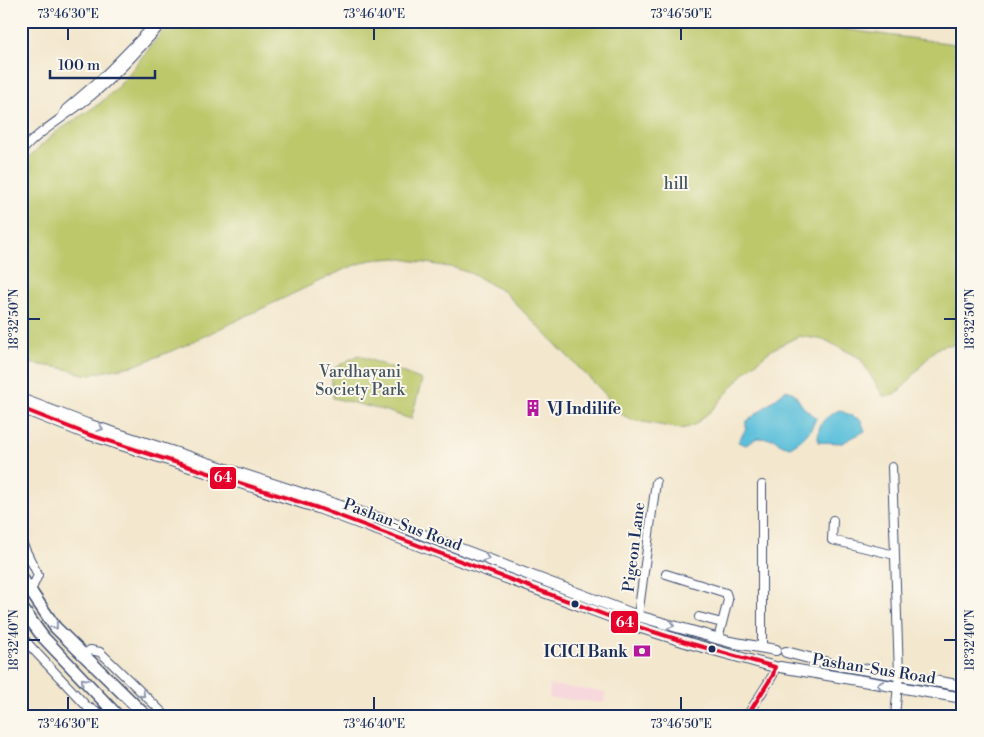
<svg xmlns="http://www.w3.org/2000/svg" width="984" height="737" viewBox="0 0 984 737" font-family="'Libre Bodoni',serif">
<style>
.built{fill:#f6cfd8}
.green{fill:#bcc86a;stroke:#6c7c64}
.water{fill:#5cc0da;stroke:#3c789c}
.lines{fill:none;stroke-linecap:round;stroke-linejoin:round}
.minor-casing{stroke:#3b4b6f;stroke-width:10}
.major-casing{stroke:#3b4b6f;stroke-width:12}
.highway-casing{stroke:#3b4b6f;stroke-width:14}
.minor{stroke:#fff;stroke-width:8}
.major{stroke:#fff;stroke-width:10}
.highway{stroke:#fff;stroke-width:11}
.bus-1-casing{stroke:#fbf7ec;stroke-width:8}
.bus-1{stroke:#e4002b;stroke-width:4}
.oneway{stroke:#8d97ae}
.ticks{fill:none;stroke:#1b2f5e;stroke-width:2}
.bus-dot{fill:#1b2f5e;stroke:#fbf7ec;stroke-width:2}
.labels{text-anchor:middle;stroke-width:4;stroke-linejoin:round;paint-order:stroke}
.park-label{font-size:16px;fill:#435561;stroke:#fbf7ec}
.poi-label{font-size:16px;font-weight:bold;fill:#1b2f5e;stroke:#fbf7ec;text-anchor:start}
.street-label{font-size:16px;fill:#1b2f5e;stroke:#fbf7ec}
.line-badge{stroke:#fbf7ec;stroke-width:2}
.badge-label{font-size:14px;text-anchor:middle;font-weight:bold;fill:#fff}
.neatline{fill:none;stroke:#1b2f5e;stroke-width:2}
.ticks-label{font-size:12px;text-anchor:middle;fill:#1b2f5e}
</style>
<rect width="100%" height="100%" fill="#fbf7ec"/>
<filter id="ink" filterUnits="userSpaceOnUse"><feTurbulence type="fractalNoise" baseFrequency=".02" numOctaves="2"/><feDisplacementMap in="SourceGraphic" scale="10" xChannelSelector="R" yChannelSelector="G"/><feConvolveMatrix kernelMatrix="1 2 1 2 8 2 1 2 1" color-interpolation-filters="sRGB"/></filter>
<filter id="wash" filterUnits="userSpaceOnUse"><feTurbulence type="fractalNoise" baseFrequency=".0096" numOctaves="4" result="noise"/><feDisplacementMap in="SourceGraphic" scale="20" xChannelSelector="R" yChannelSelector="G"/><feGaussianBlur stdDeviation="1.12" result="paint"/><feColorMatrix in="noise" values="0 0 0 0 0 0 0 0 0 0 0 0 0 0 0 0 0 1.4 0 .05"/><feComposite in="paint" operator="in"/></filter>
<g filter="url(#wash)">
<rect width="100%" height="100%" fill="#f3e7cd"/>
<path class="built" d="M550,685L605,692L604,703L549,698Z"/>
<path class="green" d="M171,21H806L841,29L963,45V344C956,345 945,344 940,347C920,358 906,398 883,396L860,358L825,340L799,336L771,350L746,371L712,410L693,426L681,429L632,420L621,414L604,393L504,292L472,274L455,268L396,258L370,260L345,269L179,348L136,365L87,375L62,368L21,362V164L55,133L99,104L119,86Z
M358,355L422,380L411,419L383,410L333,398L331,370Z"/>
<path class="water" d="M786,390L794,393L803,407L816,418C811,432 803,440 790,447L780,444L775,439L757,438L746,445L738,442L746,429V422Z
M839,410L861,420L865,431L842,443L818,442C818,422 823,419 839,410Z"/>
</g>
<g filter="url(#ink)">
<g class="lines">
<g class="minor-casing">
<path id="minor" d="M861,21L873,24
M63,115L66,109L102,78L158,21
M21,152C41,129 68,115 91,96C118,74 141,48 164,21
M892,467L899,675L895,716
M762,485V648
M833,520L832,540L895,555
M21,541L38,575L30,593
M666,574L726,593L728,600L718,639
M638,616L656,482
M699,617L722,623
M21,635L31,647L93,713
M82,656L90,650L100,652L166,716
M747,716L773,675L775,667"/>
</g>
<g class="major-casing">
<path id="major" d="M21,399L87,424L384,520L638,616L730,642L776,650
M21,408L87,434L318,508L635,626L692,644L775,667
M786,652L832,664L963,686
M780,667L963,698"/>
</g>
<g class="highway-casing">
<path id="highway" d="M21,577L55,627L146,716
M21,607L43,637L118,716
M90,710L101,716"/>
</g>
<use href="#minor" class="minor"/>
<use href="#major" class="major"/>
<use href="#highway" class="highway"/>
<g class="bus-1-casing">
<path id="bus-1" d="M21,408L87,434L318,508L635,626L692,644L775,667L773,675L747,716"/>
</g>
<use href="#bus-1" class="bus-1"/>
</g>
<defs><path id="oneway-chevron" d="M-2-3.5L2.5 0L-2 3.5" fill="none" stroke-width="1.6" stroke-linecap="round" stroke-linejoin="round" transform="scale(1.25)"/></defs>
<g class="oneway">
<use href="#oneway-chevron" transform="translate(100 428) rotate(18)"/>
<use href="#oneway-chevron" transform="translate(486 558) rotate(21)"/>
<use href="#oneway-chevron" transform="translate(671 625) rotate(16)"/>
<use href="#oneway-chevron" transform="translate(55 626) rotate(51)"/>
<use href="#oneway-chevron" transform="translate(84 681) rotate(-134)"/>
<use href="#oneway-chevron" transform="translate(880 685) rotate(-170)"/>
<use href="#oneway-chevron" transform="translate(142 694) rotate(44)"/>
</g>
</g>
<path class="ticks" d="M68,28V40M374,28V40M681,28V40M28,319H40M944,319H956M28,640H40M944,640H956M68,697V710M374,697V710M681,697V710"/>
<defs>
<g id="building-bare" transform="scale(1.35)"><path d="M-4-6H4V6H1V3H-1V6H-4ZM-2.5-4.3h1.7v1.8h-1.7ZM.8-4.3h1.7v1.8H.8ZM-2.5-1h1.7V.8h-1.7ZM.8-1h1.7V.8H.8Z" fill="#b5179e" stroke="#fbf7ec" stroke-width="2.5" paint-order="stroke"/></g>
<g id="bank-bare" transform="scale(1.35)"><path d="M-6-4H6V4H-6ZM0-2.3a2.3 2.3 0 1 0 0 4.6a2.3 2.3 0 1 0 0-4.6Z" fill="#b5179e" stroke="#fbf7ec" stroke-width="2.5" paint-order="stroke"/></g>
</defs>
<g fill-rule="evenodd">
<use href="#building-bare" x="533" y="408"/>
<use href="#bank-bare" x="642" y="651"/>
</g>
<g class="bus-dot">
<circle cx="575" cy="604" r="4.5"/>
<circle cx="712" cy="649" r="4.5"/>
</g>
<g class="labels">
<g class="park-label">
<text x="676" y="189">hill</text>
<text x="360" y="377">Vardhayani<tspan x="360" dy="18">Society Park</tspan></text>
</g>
<g class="poi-label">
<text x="547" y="414">VJ Indilife</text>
<text x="628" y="657" text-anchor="end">ICICI Bank</text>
</g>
<g class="street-label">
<text transform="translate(403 524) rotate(20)" y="6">Pashan-Sus Road</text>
<text transform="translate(633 547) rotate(-83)" y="6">Pigeon Lane</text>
<text transform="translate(874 668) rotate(9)" y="6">Pashan-Sus Road</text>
</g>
</g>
<g class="line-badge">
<rect x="209" y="466" width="28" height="24" rx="5" fill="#e4002b"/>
<rect x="610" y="610" width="29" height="24" rx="5" fill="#e4002b"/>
</g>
<g class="badge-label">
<text x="223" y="482">64</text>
<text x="625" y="627">64</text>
</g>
<rect width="984" height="737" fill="none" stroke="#fbf7ec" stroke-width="55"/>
<path d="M50 70v8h105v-8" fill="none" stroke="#1b2f5e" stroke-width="2.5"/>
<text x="58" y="70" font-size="15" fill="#1b2f5e" stroke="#fbf7ec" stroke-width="4" paint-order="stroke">100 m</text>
<rect x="28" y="28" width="928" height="682" class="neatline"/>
<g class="ticks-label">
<text x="68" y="18">73°46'30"E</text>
<text x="374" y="18">73°46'40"E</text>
<text x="681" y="18">73°46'50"E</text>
<text transform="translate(14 319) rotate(-90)" y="4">18°32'50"N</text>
<text transform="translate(970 319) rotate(-90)" y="4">18°32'50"N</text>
<text transform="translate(14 640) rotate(-90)" y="4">18°32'40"N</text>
<text transform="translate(970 640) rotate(-90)" y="4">18°32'40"N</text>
<text x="68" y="728">73°46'30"E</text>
<text x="374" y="728">73°46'40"E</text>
<text x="681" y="728">73°46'50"E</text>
</g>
</svg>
